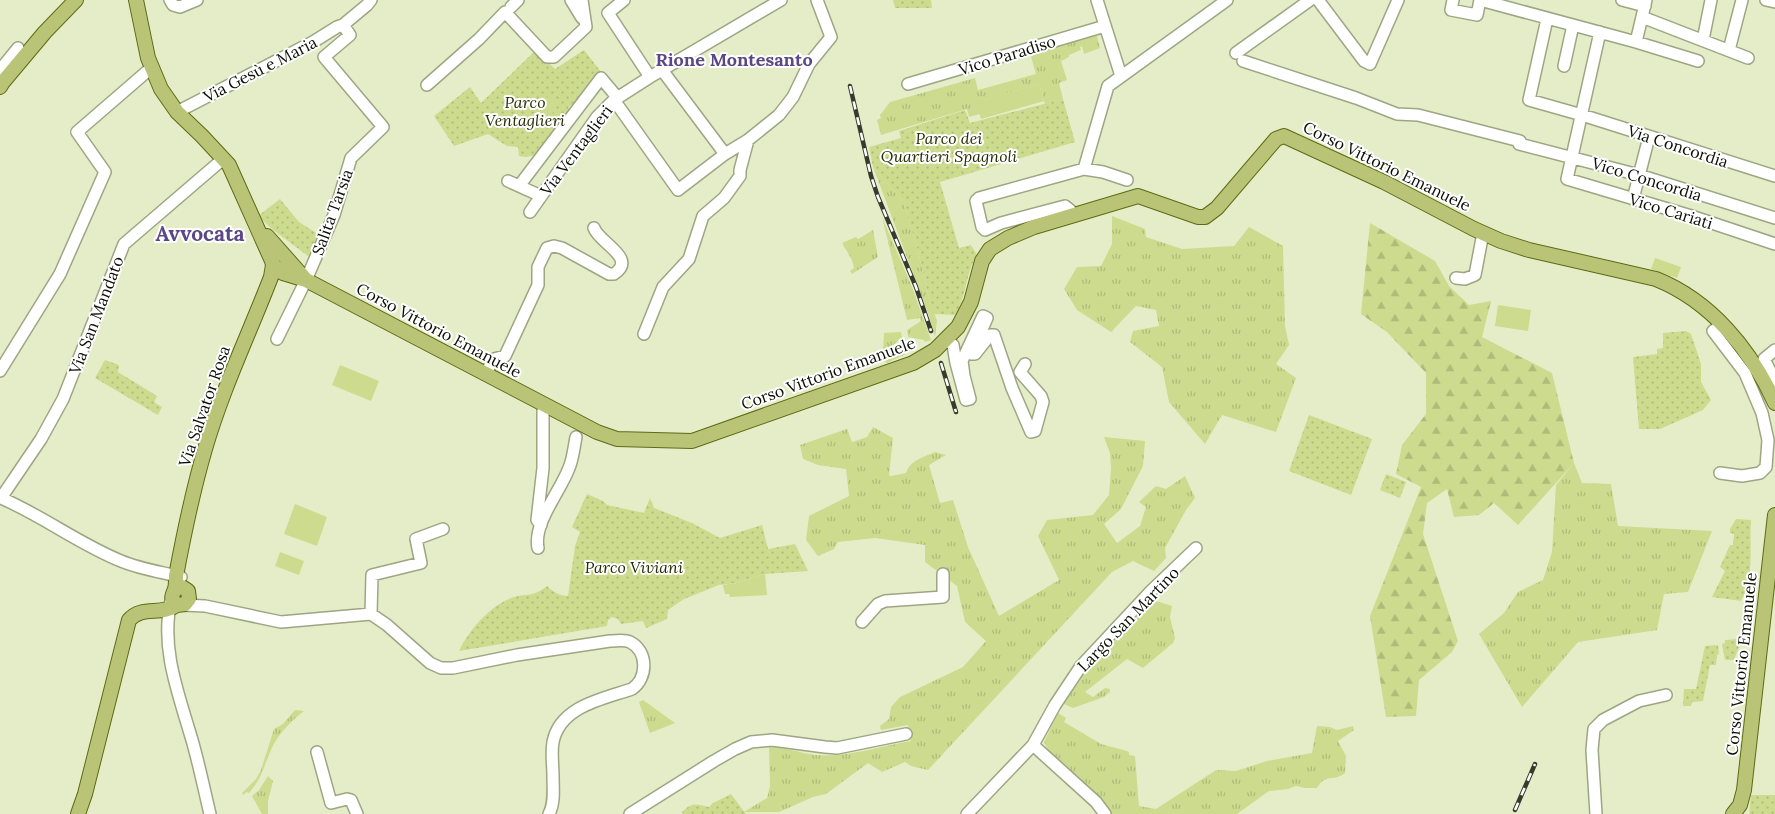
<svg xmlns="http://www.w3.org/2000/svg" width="1775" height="814" viewBox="0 0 1775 814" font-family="Lora,serif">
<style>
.grass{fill:url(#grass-tufts)}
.forest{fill:url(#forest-firs)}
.park{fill:url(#park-dots)}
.pitch{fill:#ccdb8e}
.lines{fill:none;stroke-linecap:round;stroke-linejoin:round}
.minor-casing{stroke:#9ea583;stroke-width:14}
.major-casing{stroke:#5f6a14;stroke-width:16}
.minor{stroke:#fff;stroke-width:11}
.major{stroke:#b9c477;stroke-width:14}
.rail-casing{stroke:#383b2c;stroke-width:4.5}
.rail{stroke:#fff;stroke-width:2.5;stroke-dasharray:8;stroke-linecap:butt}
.labels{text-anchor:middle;stroke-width:4;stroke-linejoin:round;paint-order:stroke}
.street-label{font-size:16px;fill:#0c0e04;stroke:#fff}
.park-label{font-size:16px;font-style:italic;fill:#272d03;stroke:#fff}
.neighbourhood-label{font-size:18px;font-weight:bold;fill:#5b4785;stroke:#fff}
.district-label{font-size:21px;font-weight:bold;fill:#5b4785;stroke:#fff}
</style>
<defs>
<pattern id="grass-tufts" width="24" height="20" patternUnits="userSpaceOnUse" patternTransform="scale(1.25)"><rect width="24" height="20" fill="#ccdb8e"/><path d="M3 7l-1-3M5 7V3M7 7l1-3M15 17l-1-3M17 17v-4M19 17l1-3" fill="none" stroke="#aebb79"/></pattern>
<pattern id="forest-firs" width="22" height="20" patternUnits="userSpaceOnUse" patternTransform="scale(1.25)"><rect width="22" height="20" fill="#ccdb8e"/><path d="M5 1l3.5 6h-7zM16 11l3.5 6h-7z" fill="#aebb79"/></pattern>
<pattern id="park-dots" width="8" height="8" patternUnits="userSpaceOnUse" patternTransform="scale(1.25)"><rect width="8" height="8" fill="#ccdb8e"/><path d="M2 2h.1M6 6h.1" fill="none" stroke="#aebb79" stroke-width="1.8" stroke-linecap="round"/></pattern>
</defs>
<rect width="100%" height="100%" fill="#e5edc8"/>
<path class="grass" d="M1096,33L1100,48L1084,54L1082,46L1080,47L1081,50L1069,55V57L1061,61L1067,80L1059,83L1063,99L1045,104L1039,84L977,102L980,114L969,117L967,109L881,135L877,120L881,118L880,115L890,102L975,78L978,90L1036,74L1030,53Z
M873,167L903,201L917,247L928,294L937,321L935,337L928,313Z
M1112,216L1145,229L1146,237L1182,249L1234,246L1249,227L1283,246L1285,326L1289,345L1276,364L1296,378L1276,432L1222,415L1205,444L1169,402L1162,367L1130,342L1133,331L1159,326L1156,310L1136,306L1111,332L1077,310L1064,289L1077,267L1101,266L1112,244Z
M882,217L912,287L931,340L925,342L924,340L908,337L907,330L921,321L920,318L907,320Z
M873,230L878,257L852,274L850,271L854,268L852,260L842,243L856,237L858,239Z
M901,332L902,338L889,348L891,353L906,354L887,363L878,357L883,353L884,333Z
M873,427L893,438L889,475L891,476L906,473C910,460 924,457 935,452L946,455L929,465L940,503L953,500L968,547L999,616L1059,580L1038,536L1047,520L1093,515L1109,495L1111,468L1110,453L1104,437L1145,441L1143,466L1121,509L1104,524L1117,543L1140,526L1146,507L1139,502L1156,486L1166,489L1185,476L1195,498L1186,510L1165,548L1166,558L1154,571L1133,561L1112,572L928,770L911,766L905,762L882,772L868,763L826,794L813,797L779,812H744L767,798L770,786L769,747C785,747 799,753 815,755C847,758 880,746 911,741L908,725L881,730L880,726L889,719L891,707L900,697L963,667L986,641L965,622L957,586L925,562V545L875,538L838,542L834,549L818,556L806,540L809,516L849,496L846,469L818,465L803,459L800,445L847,429L852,442L867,437Z
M1574,463L1582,483L1611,484L1618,526L1712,531L1688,592L1664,594L1657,630L1578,642L1522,707L1479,634L1504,613L1518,592L1543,580L1552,552L1556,485Z
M1153,600L1172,606L1170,617L1175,638L1173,643L1143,668L1127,659L1085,692L1093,697L1105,688L1110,689V692L1104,697L1073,708L1064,704L1086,672Z
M643,700L675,723L650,733L639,702Z
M295,710L304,711C291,721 277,735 271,750C264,766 261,780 249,793L246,792L244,795L242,793L256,779L261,770L274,729L283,724Z
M1058,713L1066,718L1064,722L1101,744L1127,751L1129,752V755L1135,756L1139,806L1156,809L1216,770L1236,771L1267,761L1312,753L1317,726L1330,727L1337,730L1353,726L1354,730L1338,741L1346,756L1345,773C1332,783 1327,772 1317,788H1305L1296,786L1288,789L1269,791L1237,814H1110L1052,757L1044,742Z
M268,776L273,781L268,801V814H262L252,796L259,790Z"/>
<path class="forest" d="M1370,223L1435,261L1449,286L1469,305L1491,301L1482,337L1552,373L1574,463L1518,525L1494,503L1479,515L1454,517L1447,489L1427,503L1423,534L1458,641L1452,652L1419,680L1416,716L1386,717L1370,616L1421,487L1396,474L1402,445L1426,414V373L1387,332L1361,314Z"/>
<path class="park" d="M893,0H931L932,8H895Z
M536,50L555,69L584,50L602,73L575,104L568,107L571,110L537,155L525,157L519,156L518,147L507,146L488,134L454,146L434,116L470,87L481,103Z
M1063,99L1075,142L940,182L959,248L971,245L977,255C965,273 967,297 955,315L934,314L928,294L917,247L903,201L873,167L869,147L901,138L899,131L965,110L970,123Z
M280,199L299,222L321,236L312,259L272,229L258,216Z
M1686,331L1691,334L1701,364V382L1711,400L1703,410L1660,429H1639L1633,357L1657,354V349L1663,348V333Z
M105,360L119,365L118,372L157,396L154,402L162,407L158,415L95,378Z
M1309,415L1372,439L1351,495L1289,471Z
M1386,474L1406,482L1400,498L1380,490Z
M587,494L603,501L607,505L644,513L650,498L654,508L692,523L720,538L762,525L768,549L795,544L808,571L765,574L737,583L719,585L684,599L668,610L667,619L646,628L643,621L621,624L618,619L612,617L608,620L607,626L459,651C469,630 491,604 514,597C530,593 533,597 547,586C553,592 560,596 568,596L575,546L580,532L572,527Z
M1736,519L1751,520C1749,546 1755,577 1741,601L1712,597L1725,571L1720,567L1730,545H1733L1734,534L1730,533V529Z
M1737,639V643L1739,647L1734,660H1725L1722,644L1725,643V640Z
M1718,645L1719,654L1717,655L1716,665H1710L1703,701L1692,702L1691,706H1683L1684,689H1696L1705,646Z
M731,794L746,814H683L682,812C693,802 695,804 709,807L713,803Z
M1751,795H1775V814H1749Z"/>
<path class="pitch" d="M1039,84L1044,101L981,119L976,102Z
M549,95L560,102L544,126L533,119Z
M1655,258L1681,267L1677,278L1651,269Z
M1498,305L1531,310L1528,331L1495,326Z
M340,365L379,381L371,401L332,385Z
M295,504L327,517L317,546L284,534Z
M280,552L304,561L299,575L275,566Z
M765,574L767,595L730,597L729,594H725L723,585L737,583Z"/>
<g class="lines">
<g class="minor-casing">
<path id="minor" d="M170,0L173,5L180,7L197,0
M571,0L582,18
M624,0L608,13L650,77
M1097,0L1121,76
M1318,0L1364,61L1370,64L1398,0
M1453,0L1451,10L1477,15L1480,0
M1480,0L1636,42L1698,61
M1622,0L1645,6
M1766,0L1775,2
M511,7L518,0
M1642,17L1748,58
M1547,19L1529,100L1582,115L1775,176
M1600,32L1567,179L1688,215L1775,244
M1703,40L1711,0
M1636,42L1646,0
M1729,50L1742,0
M1236,53L1310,0
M1243,61L1356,98L1397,114L1418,115L1520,141L1519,144L1639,175L1775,218
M1564,66L1573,25
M0,70L18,48
M662,70L725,154
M908,84L1105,26
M427,85L479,39L505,12L547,57H554L586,27L582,0
M614,100L678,190L725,154L748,140L779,115L793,97L809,64L831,37L817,0
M177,112L313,42L337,27L343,25L367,5L371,0
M1084,169L1108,86L1227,0
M508,181L541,196
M519,186L601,78L617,97
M1633,199L1649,137
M530,212L597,117L614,100L650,77L781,0
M1072,215L1070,210L1065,206L1001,223L985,230L982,227L976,201L979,198L1084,169L1103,172L1127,180
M1456,278L1465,279L1475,275L1483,233
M644,334L663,287L689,259L703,216L724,198L740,176V170L748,140
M277,339L306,280L334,215L351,158L383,127L324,57L350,35L343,25
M947,340L953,345L956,363L966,400L970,399L964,376L962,361L983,316L987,318L971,354H975L990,335H994L1012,388L1031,432L1035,431L1043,402L1041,396L1020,372L1025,364
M1775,350L1764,359L1775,381
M0,371L60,274L105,172L77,132L151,68
M485,374L494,359L505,356L538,285V267L547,248L554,246L562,248L609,274H614C638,258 599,243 594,228
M1720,473L1742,476L1760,473L1766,467L1768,440L1762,413L1745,373L1713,331L1722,324
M541,525L537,520L543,468V411L546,405
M538,548C533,523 560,492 569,468C573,459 574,447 576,437
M181,577C161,572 140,569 121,561C79,544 43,516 1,498L41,439L63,399L124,244L223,159
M171,601C160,648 179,695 192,740C199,764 204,789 210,814
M183,605L205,606L281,622L371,614L387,625L430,663L441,668H453L517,655L610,641C617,641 624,639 630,642C648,651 648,678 632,689C603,699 560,706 553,742C551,753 553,765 553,776C553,788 555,803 549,814
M371,614L372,575L421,563L416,539L443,529
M862,622L878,604L885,601L943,597V574
M1033,745L1096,802L1105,814
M317,752L331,803L347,799L351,800L357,814
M630,814L714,761L735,749L751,742L772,740L825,747L837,748L906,734
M967,814L1033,745L1055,705L1081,666L1151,591L1196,548
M1596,814L1592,750L1594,729L1603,720L1639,701L1666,695"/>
</g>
<g class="major-casing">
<path id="major" d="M136,0L148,58L161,89L177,112L202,136L229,165L272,261L273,265L283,273L306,280L597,432L617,439L692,441L913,363L935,350L958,327L971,302L982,261L990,249L1008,238L1034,227L1138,196L1198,217H1205L1217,208L1276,139L1284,136L1384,182L1474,229L1501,241L1529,250L1656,279C1711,301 1751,350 1775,403
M0,87L3,82L45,32L76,0
M267,236L306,280
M175,589L182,587L188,591L189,599L185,604L177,605C170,599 172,596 175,589C176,586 176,580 176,576C184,533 193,490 205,449C222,390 249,334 271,277L273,265
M78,814L85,794L129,620C142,605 161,616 177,605
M1733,814L1740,805L1744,790L1775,515"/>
</g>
<use href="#minor" class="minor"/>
<use href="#major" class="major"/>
<g class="rail-casing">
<path id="rail" d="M850,86L871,176L878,197L916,287L931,331
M941,363L956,412
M1515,810L1535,764"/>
</g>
<use href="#rail" class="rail"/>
</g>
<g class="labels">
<g class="street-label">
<text transform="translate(1007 55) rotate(-17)" y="6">Vico Paradiso</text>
<text transform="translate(260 69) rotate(-27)" y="6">Via Gesù e Maria</text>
<text transform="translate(1678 146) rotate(18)" y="6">Via Concordia</text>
<text transform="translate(576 150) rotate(-53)" y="6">Via Ventaglieri</text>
<text transform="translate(1387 166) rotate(26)" y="6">Corso Vittorio Emanuele</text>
<text transform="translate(1647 179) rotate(17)" y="6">Vico Concordia</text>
<text transform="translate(1671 211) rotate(17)" y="6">Vico Cariati</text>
<text transform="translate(332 212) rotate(-70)" y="6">Salita Tarsia</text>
<text transform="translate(96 315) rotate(-69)" y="6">Via San Mandato</text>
<text transform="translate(439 330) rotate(28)" y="6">Corso Vittorio Emanuele</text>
<text transform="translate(828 373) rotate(-20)" y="6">Corso Vittorio Emanuele</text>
<text transform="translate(204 406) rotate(-71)" y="6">Via Salvator Rosa</text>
<text transform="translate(1128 619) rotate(-46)" y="6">Largo San Martino</text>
<text transform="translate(1741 664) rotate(-84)" y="6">Corso Vittorio Emanuele</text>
</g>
<g class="park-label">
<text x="525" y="108">Parco<tspan x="525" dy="18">Ventaglieri</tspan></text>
<text x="949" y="144">Parco dei<tspan x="949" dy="18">Quartieri Spagnoli</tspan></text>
<text x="634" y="573">Parco Viviani</text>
</g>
<g class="neighbourhood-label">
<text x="734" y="66">Rione Montesanto</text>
</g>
<g class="district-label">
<text x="200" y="241">Avvocata</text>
</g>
</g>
</svg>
